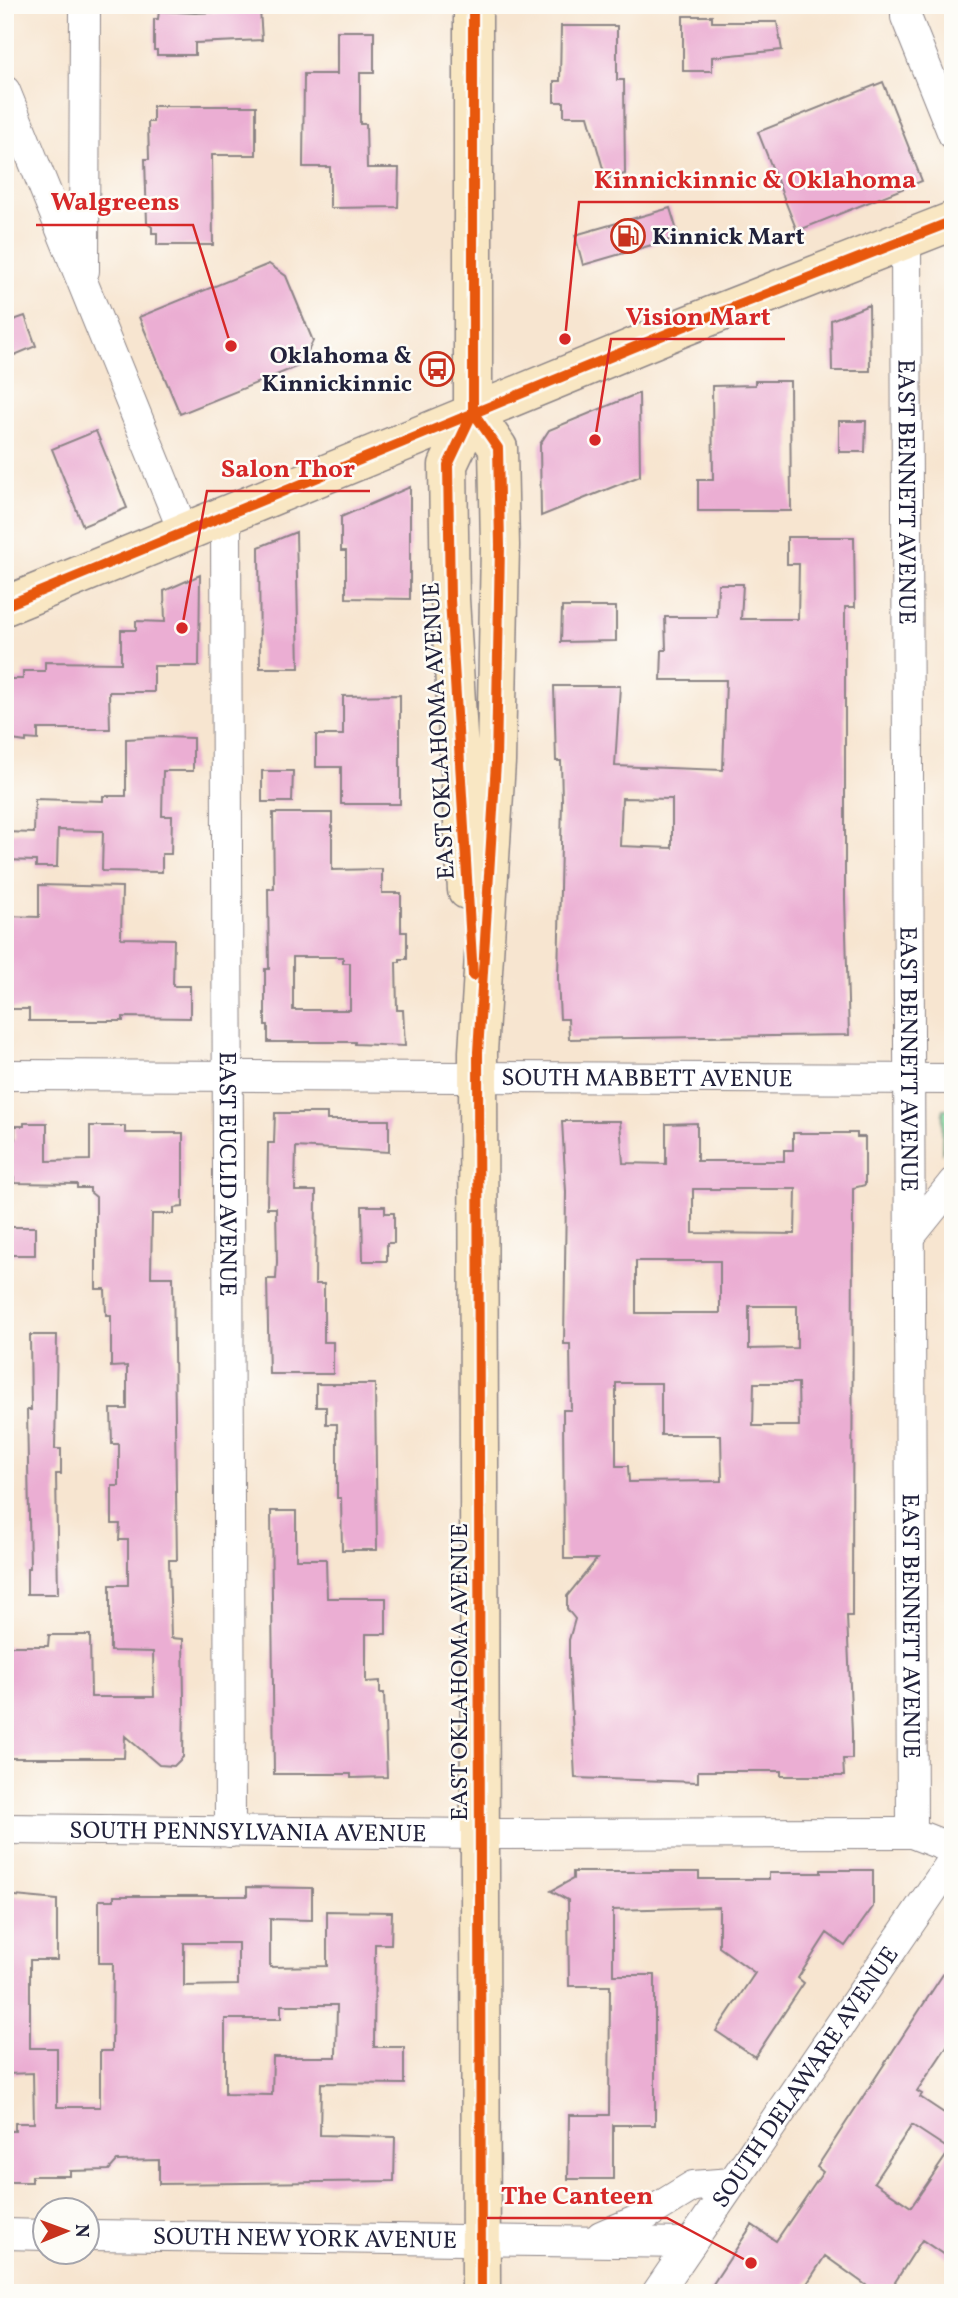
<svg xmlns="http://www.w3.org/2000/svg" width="958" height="2298" viewBox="0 0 958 2298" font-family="Vollkorn,serif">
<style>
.green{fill:#89e0a3;stroke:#56816f;stroke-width:2}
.building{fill:#ebaed3;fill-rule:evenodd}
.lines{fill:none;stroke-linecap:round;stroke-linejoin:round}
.street-casing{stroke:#8c8486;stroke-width:32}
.secondary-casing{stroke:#8c8486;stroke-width:41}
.street{stroke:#fff;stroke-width:30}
.secondary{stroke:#f9e7c3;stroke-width:38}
.cycleway-casing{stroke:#fdfcf7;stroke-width:15}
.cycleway{stroke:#e8590c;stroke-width:10}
.labels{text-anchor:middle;stroke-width:5;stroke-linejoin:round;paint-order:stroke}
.poi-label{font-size:24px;font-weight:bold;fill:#22223b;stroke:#fdfcf7;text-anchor:start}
.street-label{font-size:24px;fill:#22223b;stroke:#fdfcf7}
.leader{fill:none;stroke:#d62828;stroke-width:2.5}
.callout-dot{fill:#d62828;stroke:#fdfcf7;stroke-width:2.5}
.callout-label{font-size:26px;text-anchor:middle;font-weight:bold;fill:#d62828;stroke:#fdfcf7;stroke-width:5;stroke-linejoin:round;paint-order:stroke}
</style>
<rect width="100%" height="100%" fill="#fdfcf7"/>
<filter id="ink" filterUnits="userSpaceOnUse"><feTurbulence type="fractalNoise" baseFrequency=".0143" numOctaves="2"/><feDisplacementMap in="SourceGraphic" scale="14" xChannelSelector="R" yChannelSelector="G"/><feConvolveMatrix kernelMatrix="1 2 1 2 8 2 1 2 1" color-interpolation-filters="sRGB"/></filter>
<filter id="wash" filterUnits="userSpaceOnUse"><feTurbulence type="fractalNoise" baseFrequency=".00686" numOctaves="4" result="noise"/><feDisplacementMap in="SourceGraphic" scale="28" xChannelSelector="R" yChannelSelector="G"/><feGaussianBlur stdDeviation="1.57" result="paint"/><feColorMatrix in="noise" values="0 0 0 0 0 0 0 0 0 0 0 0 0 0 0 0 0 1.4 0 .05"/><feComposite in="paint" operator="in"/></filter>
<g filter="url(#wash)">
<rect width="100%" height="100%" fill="#f7e5d0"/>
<path class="green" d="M943,1109H953V1137L942,1152Z"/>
<g id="blocks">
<path class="building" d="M260,10L262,40L195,43V55H157V50H154V19H158L159,11L195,13Z
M683,16H712V22H777L782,50L712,57V71H683Z
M561,26H617V80H624L625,174L606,179L588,116H564V102H554V81H560Z
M337,31H374V73H360V124H366L367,168H399L398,207L330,208V167H303L304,74H337Z
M883,82L922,181L797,231L758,132Z
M153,106H256V155H212L213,245H157V233H152V227L147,223L145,159H149L148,122H153Z
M670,208L679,237L583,265L575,235Z
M269,264L286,276L313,341L301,365L180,414L139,317Z
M869,305L870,371H832L831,320Z
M25,316L36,346L5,359V323Z
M755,381H790L791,511H698V480H713L712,386L755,385Z
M639,393L640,476L541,516L540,444L549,430Z
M839,421H866L865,452H839Z
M96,431L127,508L83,526L52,449Z
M410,487V599L346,598V551H341V517Z
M296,532L299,668H260L259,547Z
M787,537H854L855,607H845V899L849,1035L569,1039L568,1019H560L558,978L562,800L561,761H556L554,686H620L615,766L723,770L726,680H661L662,650H666L665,617H717L718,584H743L741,619H798L799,564H787ZM622,798L672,799V848L620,846Z
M200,575L199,666H154V692H109L110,729H38V740L26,739V742L5,739L6,679H23V671H45V662L121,663V630H136V621L165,622L164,591Z
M562,607H616V641L561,642Z
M400,695V804H341V767H316V735H343V696Z
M162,737L193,738V771H163L162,816H172L171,854H162V872L102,871L103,831L58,830L57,867H36V861L5,860V832L34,833L35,799L103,801V796H126V739Z
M262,771H293L292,802H262Z
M273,813H332V870L382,869V893H401V932H407V959H400V962H396L397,1010H403L405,1046L355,1044V1042H268V1025H265V969H269L268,889H274ZM293,957H343V963H350V1010H293Z
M39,885L122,887L121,938L174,939L173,986H190V1018L123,1017V1021H29V1009H5V916L39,917Z
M275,1113H327V1120H389V1152L296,1147L295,1191H316L315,1284H324V1342H333V1374H269L267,1279H276L277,1262L276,1208H267L268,1143H274Z
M562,1121H620L623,1163L666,1164V1124L697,1123V1161H784V1150H793V1133H857V1137H865V1185L853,1188L852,1616H847L852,1733V1759H843L844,1776H781V1771H698V1782L575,1778L569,1657V1640L575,1619L567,1609V1596L597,1559H564L563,1410H571L570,1344H564L566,1192ZM693,1189H796L795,1234L693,1233ZM636,1261H720V1313H636ZM749,1306H797V1348L749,1349ZM616,1383H661V1435H721L722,1481L629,1482L628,1466H616ZM754,1383H798L799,1426H753Z
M24,1123H47V1161L90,1160V1126H125V1133H183V1207L174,1208V1214H152L151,1277H173L177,1560H169L171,1638L183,1639L184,1699L183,1757L174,1766L159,1765L125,1736L124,1758H5V1646H48L49,1635H90L91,1697H154L153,1652L110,1651V1585H128V1540H119L120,1524H112V1486H119V1444H112L111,1409H127V1366L111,1367V1315H106L105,1289H96V1197L90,1192V1188H77V1184L14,1183V1178H11V1140L15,1139V1126H24Z
M362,1206H385V1213H394V1243H387V1261H363Z
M5,1227H35V1255H5Z
M30,1335H57L55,1449H61V1474H56L58,1594H27V1568H30L27,1410H31Z
M316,1384H375L377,1550H342L341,1498H337V1424H326V1407H316Z
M271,1511H296V1559H326L327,1598H386V1634H366V1682L380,1681V1693H384L387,1777L351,1778V1774H274Z
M821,1870H873V1907L845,1946L827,1933L798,1978L804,1983L755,2057L716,2031L755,1973L719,1947V1907L613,1910V1975H655V2125H613V2179H568L569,2115H609L610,1986H569L568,1900L551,1891L573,1879V1872H699V1879H769V1873H821Z
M247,1887L312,1888V1920L270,1919V1967L327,1966V1911L392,1912L391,1944H375L374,2047H404V2084L321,2083L320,2135L395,2137L394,2181L159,2184V2160L117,2161L109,2170L70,2171V2176H32V2182H5V2131H15V2123H34L33,2073L6,2074L5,1895L57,1900V1960H30V2048H57V2107H100V2051H112L113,1963H99V1900H114V1896H247ZM184,1943H238V1985L184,1986ZM281,2005H337L336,2057H273L272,2095L225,2094V2019H281Z
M953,1959V2037L917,2091L922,2094L920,2097L953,2119V2261L922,2240L888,2293H877L825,2256L801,2293H707L752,2225L776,2241L823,2172L817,2167ZM912,2125L950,2150L911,2207L874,2182Z"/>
</g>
</g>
<g filter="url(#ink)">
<use href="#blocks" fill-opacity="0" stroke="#8c8486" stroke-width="2"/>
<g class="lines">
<g class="street-casing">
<g id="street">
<path d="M906,5V17L953,134"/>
<path d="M5,91L184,533"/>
<path id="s1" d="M906,240L912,1833L953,1849"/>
<path d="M84,271L85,5"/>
<path id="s2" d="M226,516L230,1832"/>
<path id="s3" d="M5,1075L953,1079"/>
<path d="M911,1235L953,1183"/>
<path id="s4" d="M5,1829L480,1834L912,1833"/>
<path d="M5,2234L46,2235"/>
<path id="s5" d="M88,2235L691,2243"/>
<path d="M601,2236L638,2220L693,2186L731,2183"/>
<path id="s6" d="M657,2293L953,1860"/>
</g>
</g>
<g class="secondary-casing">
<path id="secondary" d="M473,412L498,448L500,545L496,762L478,1052L481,2293
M5,606L683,327L953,221
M467,890L450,599L448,465L473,412V5"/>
</g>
<use href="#street" class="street"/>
<use href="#secondary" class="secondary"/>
<g class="cycleway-casing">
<path id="cycleway" d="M473,412L498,448L500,545L496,762L478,1052L481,2293
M5,606L683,327L953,221
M473,976L450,599L448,465L473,412V5"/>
</g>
<use href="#cycleway" class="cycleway"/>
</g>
</g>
<defs>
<g id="fuel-ring" transform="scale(1.75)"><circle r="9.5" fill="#fdfcf7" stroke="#c8321e" stroke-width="1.5"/><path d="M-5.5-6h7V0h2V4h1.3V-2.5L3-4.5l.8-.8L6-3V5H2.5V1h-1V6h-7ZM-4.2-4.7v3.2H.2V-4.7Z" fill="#c8321e"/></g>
<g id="bus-ring" transform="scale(1.75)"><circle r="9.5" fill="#fdfcf7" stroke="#c8321e" stroke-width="1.5"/><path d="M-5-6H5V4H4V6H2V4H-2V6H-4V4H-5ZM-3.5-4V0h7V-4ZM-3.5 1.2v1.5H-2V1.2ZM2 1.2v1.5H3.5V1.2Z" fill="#c8321e"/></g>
</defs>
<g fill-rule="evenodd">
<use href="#fuel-ring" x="628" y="236"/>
<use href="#bus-ring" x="437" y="369"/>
</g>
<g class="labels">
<g class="poi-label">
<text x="652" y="244">Kinnick Mart</text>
<text x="412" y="363" text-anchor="end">Oklahoma &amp;<tspan x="412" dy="28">Kinnickinnic</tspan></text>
</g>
<g class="street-label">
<text dy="8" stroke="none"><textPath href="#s1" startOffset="252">EAST BENNETT AVENUE</textPath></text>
<text transform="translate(438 731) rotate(-93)" y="8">EAST OKLAHOMA AVENUE</text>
<text dy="8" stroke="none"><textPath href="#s1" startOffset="819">EAST BENNETT AVENUE</textPath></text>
<text dy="8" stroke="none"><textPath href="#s3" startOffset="642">SOUTH MABBETT AVENUE</textPath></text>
<text dy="8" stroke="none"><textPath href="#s2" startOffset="658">EAST EUCLID AVENUE</textPath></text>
<text dy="8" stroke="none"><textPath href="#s1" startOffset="1386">EAST BENNETT AVENUE</textPath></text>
<text transform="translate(459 1672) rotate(-90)" y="8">EAST OKLAHOMA AVENUE</text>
<text dy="8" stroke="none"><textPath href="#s4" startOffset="243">SOUTH PENNSYLVANIA AVENUE</textPath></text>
<text dy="8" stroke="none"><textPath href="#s6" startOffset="262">SOUTH DELAWARE AVENUE</textPath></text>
<text dy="8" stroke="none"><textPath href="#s5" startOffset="217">SOUTH NEW YORK AVENUE</textPath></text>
</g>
</g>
<path class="leader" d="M565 339L579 202H930M231 346L193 225H36M595 440L611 339H785M182 628L207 491H370M751 2263L667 2218H487"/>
<g class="callout-dot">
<circle cx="565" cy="339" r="7"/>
<circle cx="231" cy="346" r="7"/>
<circle cx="595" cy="440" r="7"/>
<circle cx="182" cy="628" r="7"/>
<circle cx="751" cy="2263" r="7"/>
</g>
<g class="callout-label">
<text x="755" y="188">Kinnickinnic &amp; Oklahoma</text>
<text x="115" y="210">Walgreens</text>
<text x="698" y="325">Vision Mart</text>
<text x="288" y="477">Salon Thor</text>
<text x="577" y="2204">The Canteen</text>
</g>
<rect width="958" height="2298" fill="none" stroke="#fdfcf7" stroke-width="28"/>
<g transform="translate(66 2231) rotate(89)"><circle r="33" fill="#fdfcf7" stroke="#a5a5ac" stroke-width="2"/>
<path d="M0-5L12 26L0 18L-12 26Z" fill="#c8321e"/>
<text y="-10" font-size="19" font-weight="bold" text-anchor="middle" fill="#22223b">N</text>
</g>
</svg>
